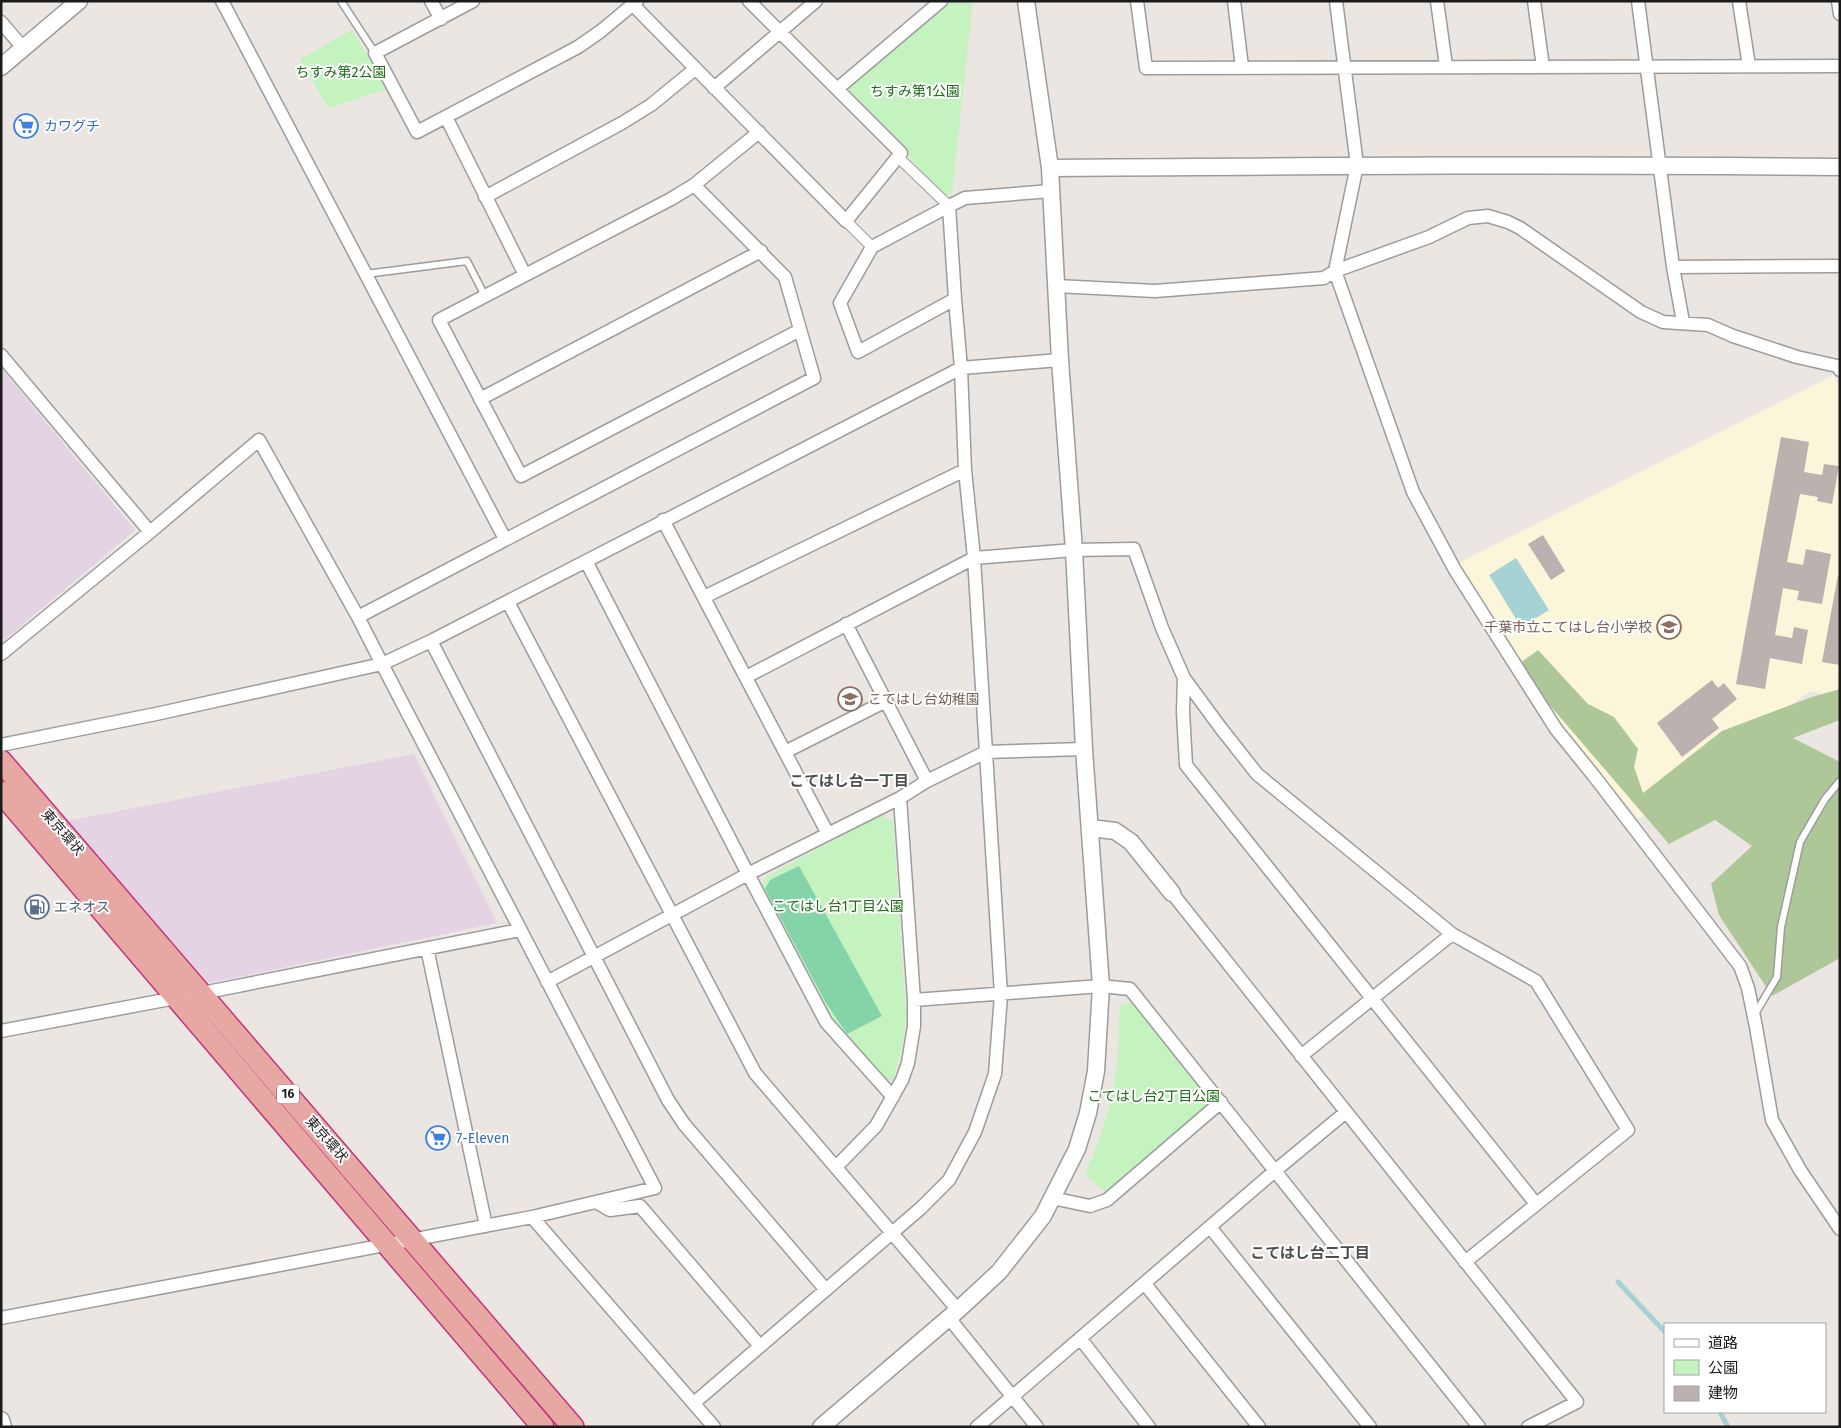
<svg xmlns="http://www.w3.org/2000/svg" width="1841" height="1428" viewBox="0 0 1841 1428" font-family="'Fira Sans','Noto Sans JP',sans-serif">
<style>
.industrial{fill:#e4d3e3}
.education{fill:#fbf6da}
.forest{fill:#aec799}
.park{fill:#c4f3c0}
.pitch{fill:#85d4a9}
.water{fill:#a5d2d5}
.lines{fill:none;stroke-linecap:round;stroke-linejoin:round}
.stream{stroke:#a5d2d5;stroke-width:5}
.building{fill:#bbb1ae}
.service-casing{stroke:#9c9c9c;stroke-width:9}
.pedestrian-casing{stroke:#9c9c9c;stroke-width:12}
.minor-casing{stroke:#9c9c9c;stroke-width:15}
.tertiary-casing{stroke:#9c9c9c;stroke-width:19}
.trunk-casing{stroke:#c3347c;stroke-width:24}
.service{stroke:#fff;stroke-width:6}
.pedestrian{stroke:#fff;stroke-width:10}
.minor{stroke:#fff;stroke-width:12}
.tertiary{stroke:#fff;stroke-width:16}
.trunk{stroke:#e7a8a4;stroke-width:21}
.labels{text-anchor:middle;stroke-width:4;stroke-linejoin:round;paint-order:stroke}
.shield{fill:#fff;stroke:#5f5f5f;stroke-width:1}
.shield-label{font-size:12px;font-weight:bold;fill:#1b1b1b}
.park-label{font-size:14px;fill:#1c6c15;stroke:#fff}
.shop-label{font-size:14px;fill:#366cbe;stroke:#fff;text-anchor:start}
.education-label{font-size:14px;fill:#785e54;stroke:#fff;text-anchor:end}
.street-label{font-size:14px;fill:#1b1b1b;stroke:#fff}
.service-label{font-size:14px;fill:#4e5e75;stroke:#fff;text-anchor:start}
.neighbourhood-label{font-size:15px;font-weight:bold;fill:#4e4e4e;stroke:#fff}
</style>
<rect width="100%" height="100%" fill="#ebe6e1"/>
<path class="industrial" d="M1,368L135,530L1,643Z
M414,754L497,923L209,983L67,821Z"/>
<path class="education" d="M1834,375L1840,390V699L1810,691L1639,819L1561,727L1458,563Z"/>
<path class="forest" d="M1538,650L1588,704L1614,717L1638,749L1634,767L1643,793L1722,731L1812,697L1840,689V720L1793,738L1840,762V958L1772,996L1719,915L1711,884L1752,846L1715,820L1669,844L1516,666Z"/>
<path class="park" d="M946,1H973L952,193L944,195L849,92L851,82Z
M352,30L388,89L328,108L300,59Z
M880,815L893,821L906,1014L902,1049L893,1080L885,1081L828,1015L761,888L766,877Z
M1132,1002L1209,1097L1206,1108L1106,1193L1085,1175C1096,1149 1106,1123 1112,1095C1119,1066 1118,1035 1120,1006Z"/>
<path class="pitch" d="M799,866L882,1016L847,1034L826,1003L765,889L770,880Z"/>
<path class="water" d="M1516,558L1549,610L1521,627L1489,575Z"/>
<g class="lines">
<path class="stream" d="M1618,1282L1665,1332
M1720,1412L1728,1427"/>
</g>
<path class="building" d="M1781,437L1809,442L1804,472L1822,475L1824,464L1839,466L1832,504L1817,501L1818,497L1800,494L1787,562L1803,565L1806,549L1831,554L1822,604L1797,600L1799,591L1783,588L1775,635L1792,638L1794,627L1808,630L1802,664L1770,658L1765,689L1736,684Z
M1543,535L1565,571L1551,580L1528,544Z
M1838,575H1840V665L1822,662Z
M1712,680L1718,688L1724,683L1737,699L1712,719L1719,728L1682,757L1657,723Z"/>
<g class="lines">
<g class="service-casing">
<path id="service" d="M341,1L375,53
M366,274L467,261L485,296
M1755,1014L1777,977L1781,927L1800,842L1825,799L1840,781"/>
</g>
<g class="pedestrian-casing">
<path id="pedestrian" d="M898,157L949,206
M846,221L872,247"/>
</g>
<g class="minor-casing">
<path id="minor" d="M222,1L505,539
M431,1L441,19
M473,1L375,53L417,132L578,47L601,31L637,1
M1137,1L1146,68L1840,66
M1234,1L1242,67
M1336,1L1357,165L1335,271L1413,492L1455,570L1556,729L1594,776L1740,966L1748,988L1756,1027L1772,1120L1800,1170L1840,1229
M1437,1L1446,66
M1534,1L1543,67
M1638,1L1673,267L1683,322
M1739,1L1749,66
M1838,1L1840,14
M633,5L846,221L901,153L749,1
M1,22L24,49
M714,88L816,1
M837,89L941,1
M446,117L525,275
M759,132L694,185L671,199L439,320L521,476L800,330
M485,197L622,123L651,105L695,69
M1673,267L1840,266
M1056,286L1155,291L1324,278L1335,271L1429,237L1468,218L1488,216L1508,222L1520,228L1641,312L1663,322L1708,325L1733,336L1797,357L1837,366L1840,370
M955,299L858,352L840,303L872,247L949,206L965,198L1051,191
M1,355L150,532
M480,399L761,251
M663,520L828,834
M586,561L748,874L826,1022L893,1097
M704,597L965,470
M508,602L755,1073L958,1310
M358,617L814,378L785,277L694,185
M846,624L927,781
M431,641L668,1100L684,1124L826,1290
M1,654L150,532L259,440L358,617L382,664L655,1188L532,1217L1,1318
M746,677L974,558L1074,550L1134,549L1162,628L1184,678L1220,727L1257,774L1452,934L1536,981L1628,1130L1465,1262
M1184,678L1183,712L1186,765L1536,1204
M1,745L156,714L382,664L431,641L961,368L1060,360
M785,752L886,701
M1172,893L1577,1402L1528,1427
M427,948L486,1226
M547,982L748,874L900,798L927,781L986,752L1084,749
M914,1000L1101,986L1130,989L1479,1427
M1,1031L202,993L520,930
M1301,1056L1452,934
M837,1166L876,1126L902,1080L908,1063L914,1026V1000L900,798
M1052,1198L1090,1206L1107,1200L1221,1102
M596,1202L610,1210L640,1206L760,1346
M532,1217L714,1427
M1210,1227L1370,1427
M1145,1284L1259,1427
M949,1318L1037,1427
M1080,1338L1149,1427
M694,1403L921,1208L949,1180L975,1132L995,1074L1001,995L974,558L965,470L961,368L955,299L949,206
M977,1427L1276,1170L1346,1112"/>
</g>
<g class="tertiary-casing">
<path id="tertiary" d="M1,67L79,1
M1050,168C1314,166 1577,164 1840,167
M1091,828L1115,831L1131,842L1172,893
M1,1420L3,1427
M821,1427L958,1310L999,1272L1043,1216L1077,1149L1088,1113L1096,1071L1101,986L1084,749L1074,550L1060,360L1050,168L1026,1"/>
</g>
<g class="trunk-casing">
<path id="trunk" d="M1,761L573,1427
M1,792L543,1427"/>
</g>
<use href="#service" class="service"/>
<use href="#pedestrian" class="pedestrian"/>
<use href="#minor" class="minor"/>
<use href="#tertiary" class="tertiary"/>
<use href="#trunk" class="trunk"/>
</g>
<defs>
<g id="supermarket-ring" transform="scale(1.25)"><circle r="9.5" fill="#fff" stroke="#3f7fe0" stroke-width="1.5"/><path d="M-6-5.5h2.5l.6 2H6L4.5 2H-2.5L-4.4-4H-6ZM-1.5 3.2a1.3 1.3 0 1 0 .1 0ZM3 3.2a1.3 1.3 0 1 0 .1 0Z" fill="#3f7fe0"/></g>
<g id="school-ring" transform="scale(1.25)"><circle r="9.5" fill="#fff" stroke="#8d6e63" stroke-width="1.5"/><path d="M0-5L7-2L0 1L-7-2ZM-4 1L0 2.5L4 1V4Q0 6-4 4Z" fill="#8d6e63"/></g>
<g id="fuel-ring" transform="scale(1.25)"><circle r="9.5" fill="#fff" stroke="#5c6f8a" stroke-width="1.5"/><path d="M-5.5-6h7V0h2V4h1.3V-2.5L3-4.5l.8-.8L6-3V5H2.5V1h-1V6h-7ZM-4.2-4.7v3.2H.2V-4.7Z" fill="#5c6f8a"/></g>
</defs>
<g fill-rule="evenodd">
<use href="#supermarket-ring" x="26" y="126"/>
<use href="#school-ring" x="1669" y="627"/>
<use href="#school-ring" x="850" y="699"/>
<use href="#fuel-ring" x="37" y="907"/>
<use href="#supermarket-ring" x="438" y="1138"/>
</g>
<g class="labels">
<rect class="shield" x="277" y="1084.5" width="22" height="19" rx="4"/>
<g class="shield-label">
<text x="288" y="1098">16</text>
</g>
<g class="park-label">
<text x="341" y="77">ちすみ第2公園</text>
<text x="915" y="96">ちすみ第1公園</text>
<text x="838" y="911">こてはし台1丁目公園</text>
<text x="1154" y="1101">こてはし台2丁目公園</text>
</g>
<g class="shop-label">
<text x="44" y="131">カワグチ</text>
<text x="456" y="1143">7-Eleven</text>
</g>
<g class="education-label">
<text x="1652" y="632">千葉市立こてはし台小学校</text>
<text x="868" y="704" text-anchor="start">こてはし台幼稚園</text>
</g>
<g class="street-label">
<text transform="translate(63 832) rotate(49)" y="5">東京環状</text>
<text transform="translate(327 1139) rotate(49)" y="5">東京環状</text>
</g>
<g class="service-label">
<text x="54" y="912">エネオス</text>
</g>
<g class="neighbourhood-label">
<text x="849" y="786">こてはし台一丁目</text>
<text x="1310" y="1258">こてはし台二丁目</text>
</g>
</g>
<rect width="1841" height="1428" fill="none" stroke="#1b1b1b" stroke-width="5"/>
<rect x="1664" y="1323" width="162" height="90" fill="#ffffff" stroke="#a4a4a4"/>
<rect x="1674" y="1339" width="25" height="8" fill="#ffffff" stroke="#a4a4a4"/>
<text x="1708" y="1348" font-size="15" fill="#1b1b1b">道路</text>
<rect x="1674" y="1360" width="25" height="15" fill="#c4f3c0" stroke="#a4a4a4"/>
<text x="1708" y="1373" font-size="15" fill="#1b1b1b">公園</text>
<rect x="1674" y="1386" width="25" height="15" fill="#bbb1ae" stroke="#a4a4a4"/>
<text x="1708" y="1398" font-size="15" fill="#1b1b1b">建物</text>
</svg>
